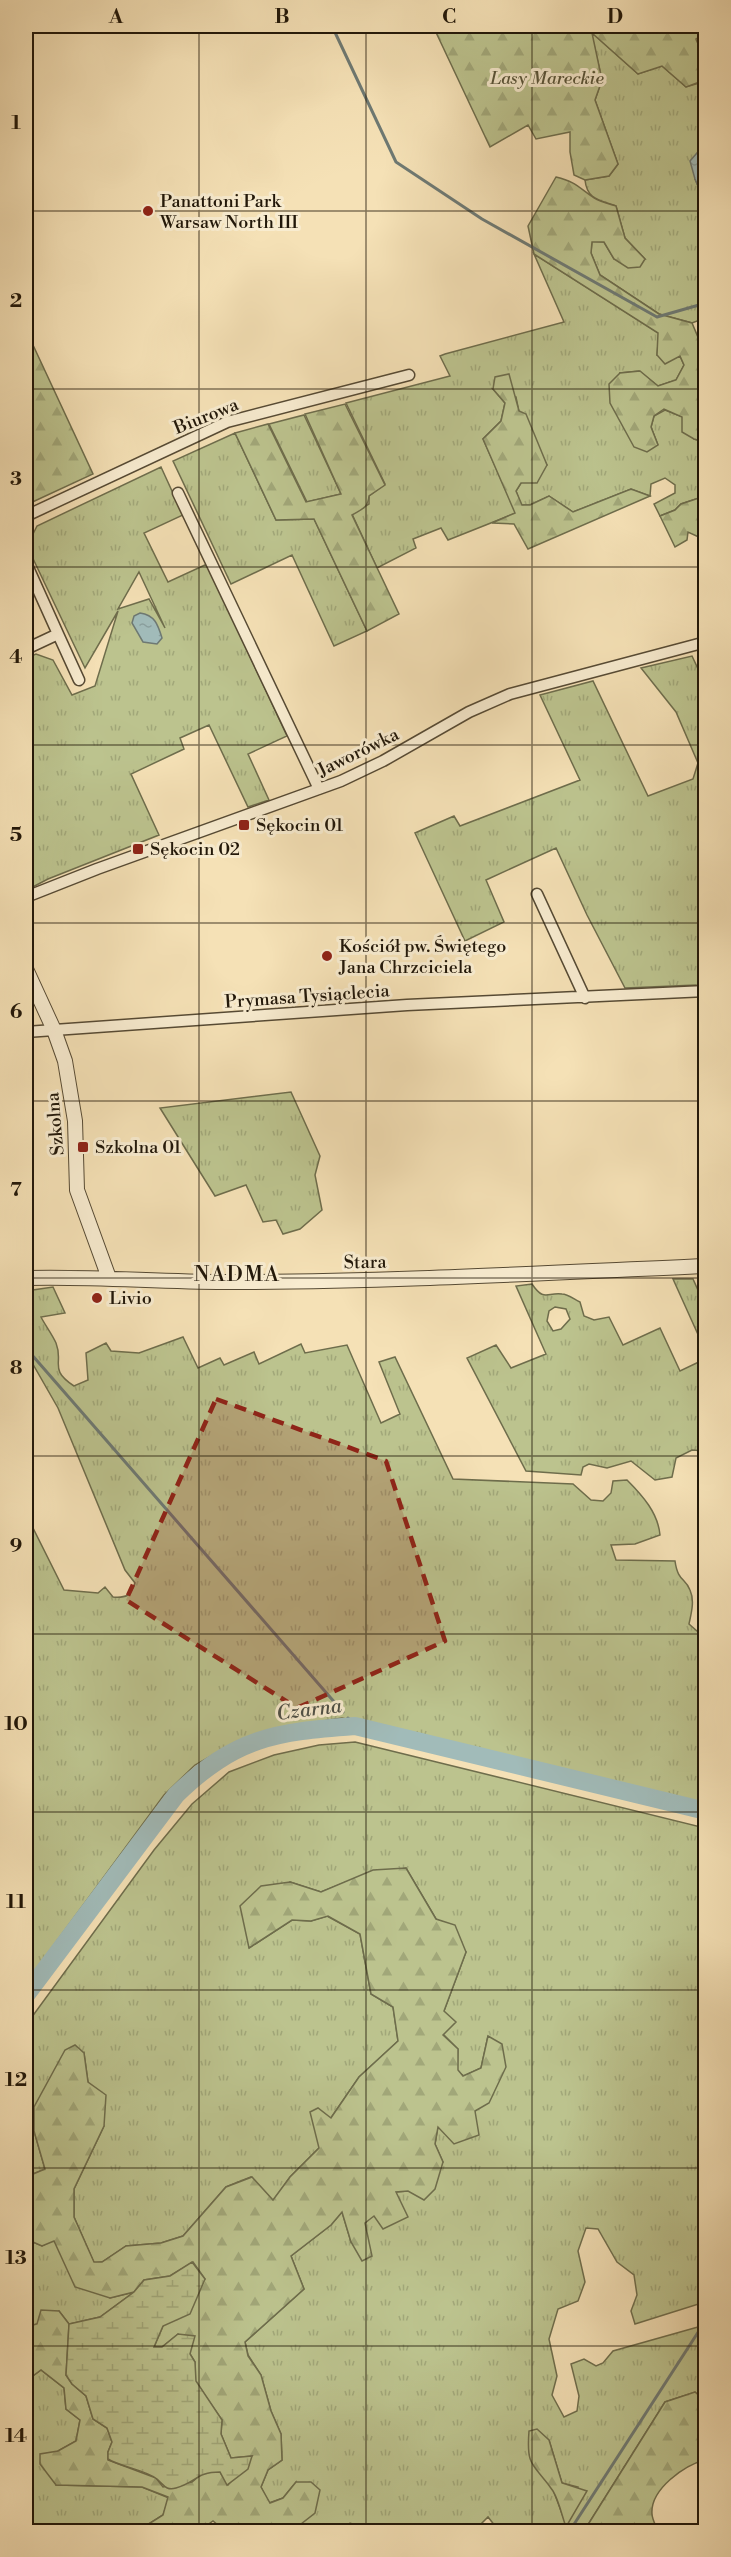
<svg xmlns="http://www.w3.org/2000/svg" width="731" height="2557" viewBox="0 0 731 2557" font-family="'Libre Bodoni',serif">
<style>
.grass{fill:url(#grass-tufts);stroke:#6e6d4c;stroke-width:1.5;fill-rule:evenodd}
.forest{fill:url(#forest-firs);stroke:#6e6d4c;stroke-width:1.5}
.wetland{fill:url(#wetland-marsh);stroke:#6e6d4c;stroke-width:1.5}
.water{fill:url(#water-ripples);stroke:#6e7973;stroke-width:1.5}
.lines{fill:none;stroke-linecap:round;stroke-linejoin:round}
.stream{stroke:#6e7973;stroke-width:3}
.river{stroke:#a1bbb9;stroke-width:18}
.minor-casing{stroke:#564a34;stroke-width:13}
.tertiary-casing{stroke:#564a34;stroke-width:16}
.minor{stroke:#f8ecd0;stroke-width:10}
.tertiary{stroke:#f8ecd0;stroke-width:14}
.marked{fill:#8f2418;fill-opacity:0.2;stroke:#8f2418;stroke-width:4.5;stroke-dasharray:12 8;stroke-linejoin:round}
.grid{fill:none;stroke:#211709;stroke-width:1.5;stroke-opacity:0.55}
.poi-dot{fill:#8f2418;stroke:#f8ecd0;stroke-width:2}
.labels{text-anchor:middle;stroke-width:6;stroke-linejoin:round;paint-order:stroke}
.park-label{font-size:18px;font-style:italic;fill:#575338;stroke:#f8ecd0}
.poi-label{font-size:18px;fill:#211709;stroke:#f8ecd0;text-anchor:start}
.street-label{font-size:18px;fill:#211709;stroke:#f8ecd0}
.water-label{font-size:20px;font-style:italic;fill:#4e5047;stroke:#f8ecd0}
.quarter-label{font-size:21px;letter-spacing:1.5px;fill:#211709;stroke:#f8ecd0}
.neatline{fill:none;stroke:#211709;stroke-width:2}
.grid-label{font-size:20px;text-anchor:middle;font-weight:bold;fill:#211709}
</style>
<defs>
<pattern id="grass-tufts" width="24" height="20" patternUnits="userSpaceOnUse" patternTransform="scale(1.5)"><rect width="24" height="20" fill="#bcc38e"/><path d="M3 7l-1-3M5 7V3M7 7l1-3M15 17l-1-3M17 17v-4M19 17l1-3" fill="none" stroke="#a1a779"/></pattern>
<pattern id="forest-firs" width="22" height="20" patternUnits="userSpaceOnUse" patternTransform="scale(1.5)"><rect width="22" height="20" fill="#bcc38e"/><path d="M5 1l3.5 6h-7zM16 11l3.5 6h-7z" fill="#a1a779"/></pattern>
<pattern id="wetland-marsh" width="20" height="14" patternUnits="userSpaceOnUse" patternTransform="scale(1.5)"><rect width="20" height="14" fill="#bcc38e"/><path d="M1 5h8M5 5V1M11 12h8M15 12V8" fill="none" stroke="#a1a779"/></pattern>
<pattern id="water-ripples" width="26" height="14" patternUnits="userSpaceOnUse" patternTransform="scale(1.5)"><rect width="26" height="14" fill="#a1bbb9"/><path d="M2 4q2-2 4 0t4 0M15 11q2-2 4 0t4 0" fill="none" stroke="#8aa09e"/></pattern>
</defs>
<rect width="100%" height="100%" fill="#f5e1b6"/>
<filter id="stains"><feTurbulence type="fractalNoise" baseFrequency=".00333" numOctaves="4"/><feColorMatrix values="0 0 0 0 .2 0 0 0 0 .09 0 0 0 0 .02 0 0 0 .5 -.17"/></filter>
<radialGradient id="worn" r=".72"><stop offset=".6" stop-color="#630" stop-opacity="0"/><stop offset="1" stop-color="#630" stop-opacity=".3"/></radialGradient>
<path class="grass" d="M591,32L638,74L662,66L686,87L706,81L705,146H703L695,179L705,202V318L692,323L659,314L600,275L591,253L592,241L604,242L614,259H645L625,238L616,206C600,200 587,200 585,180L609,176L618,164L595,100L602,80Z
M534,254L659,333L657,355L680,356L684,365L676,380L658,386L639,371L620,373L658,445L651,427L654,416L665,410L683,417L694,439L705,442V496L681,504L675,510L660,516L654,504L675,493V485L665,478L651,484L650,496L631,489L573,512L549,496L530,505H521L516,491L521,483L547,465L519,412L516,397L493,389L505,403L501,421L483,439L516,513L448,540L441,528L413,539L416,548L377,568L352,514L369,504V496L385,484L346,403L450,376L440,356L445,354L564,322Z
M304,415L341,494L307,502L269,424Z
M235,433L276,520L314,519L367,631L334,646L292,555L231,584L173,461Z
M161,467L183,515L144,533L168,582L207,564L287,736L248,754L269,800L248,807L209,725L180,738L184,749L131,774L159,835L48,879L27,890L26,658L36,654L53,660L72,695L95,686L118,611L85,668L27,546L37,526ZM139,572L165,628L149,599L118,609Z
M692,656L706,686L705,1006L696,985L625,988L587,915L556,848L486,880L504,922L465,941L415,833L454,816L460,826L580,780L540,695L593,681L648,796L693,779L698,763L676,712L641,668Z
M291,1092L320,1156L315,1175L322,1210L300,1229L283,1234L276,1220L263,1222L246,1185L215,1196L160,1108Z
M673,1279H693L705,1306V1350Z
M532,1284C544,1302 547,1292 562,1294C568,1294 575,1300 580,1302L584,1316L594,1320L609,1317L623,1345L660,1328L680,1371L705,1359V1451L692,1450L676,1458L672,1477L655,1480L631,1461L607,1468L589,1464L583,1467L581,1475L526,1471L467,1358L496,1345L511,1368L546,1354L516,1286ZM555,1307L566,1309L570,1319L561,1329L553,1331L547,1321L549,1311Z
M53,1287L65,1313L41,1317C45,1325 52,1334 56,1343C64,1363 48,1369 74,1386L88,1380L86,1353L106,1343L111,1351L139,1353L183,1337L198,1368L220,1358L224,1365L254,1352L259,1364L301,1344L305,1353L347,1345L381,1423L400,1414L379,1362L395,1357L453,1479L573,1484L591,1500L603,1501L611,1493L613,1481L627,1480C643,1496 658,1513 660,1535L635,1544L611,1545L616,1560L675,1561C678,1582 685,1577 690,1590C695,1601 691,1614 689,1624L705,1638V1804L433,1738L342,1718L279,1728L234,1743L195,1765L164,1795L26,1983V1514L64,1590L98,1593L105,1587L113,1597C126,1598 131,1596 135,1583L125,1570L58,1408L26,1352L27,1333L26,1291Z
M355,1742L705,1828V2302L635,2324L631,2311L637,2295L634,2275L617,2262L598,2229L586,2228L578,2251L585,2282L578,2301L558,2309L549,2339L557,2376L552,2395L564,2417L577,2411L579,2396L571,2364L584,2359L596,2366L603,2363L613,2351L705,2325V2401L695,2392L665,2402L584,2531H499L488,2517L474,2531H374L350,2523L343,2531H292L301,2526L296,2482L283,2498L269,2503L261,2487L268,2470L282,2460L281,2434L271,2411L261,2375L248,2355L245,2342L304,2289L291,2256L331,2225L342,2212L351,2242L365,2223L395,2192L408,2191L443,2162L435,2144L438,2126L475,2111L488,2036L481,2068L464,2076L457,2071L458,2049L443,2034L444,2011L466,1952L436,1919L406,1868L346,1882L321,1892L290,1882L249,1948L292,1920L311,1921L327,1916L360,1934L371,1994L393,2007L398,2041L359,2077L330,2119L319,2148L290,2177L273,2201L251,2177L226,2187L183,2236L161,2243L126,2246L102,2262L94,2263L74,2217V2189L104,2126L88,2082L84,2053L34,2131L45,2169L26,2177V2025L154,1850L192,1804L229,1772L274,1755L319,1745ZM549,2440L562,2483L578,2487L567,2527L554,2492Z
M26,2239L42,2246L54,2240L110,2298L134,2292L100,2317L69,2324L59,2311L37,2324L26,2327Z
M41,2370L64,2388L66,2409L80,2420L76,2441L58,2451L56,2485L142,2487L169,2498L163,2515L144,2527L123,2531H36L30,2517L26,2519V2381Z"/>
<path class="forest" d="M433,26H705V33L696,39L705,61V80L686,87L662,66L638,74L592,33L602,80L595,100L618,164L609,176L585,180L574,175L570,152V132L536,139L528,125L490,147Z
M556,177C576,182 578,187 594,198C600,202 609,204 616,206L625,238L645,259L640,267L628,268L614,259L604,242H592L591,253L600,275L659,314L692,323L705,354V442L694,439L682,432V417L664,409L654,416L651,427L658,445L647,452L634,447L610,403L609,384L620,373L640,371L658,386L676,380L684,365L680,356L665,364L657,355L658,333L534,254L528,226Z
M26,330L93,474L26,505Z
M509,374L519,411L526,414L547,465L537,483H521L516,491L522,505H530L549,496L573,512L631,489L650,496L528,549L514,524L492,523L515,513L483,439L501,421L505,403L493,389L495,377Z
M345,404L385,485L369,496C368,508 362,509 352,515L399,614L367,631L314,519L276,520L235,433L268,424L306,502L341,494L305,414Z
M705,496V534L701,538L688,532L687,540L675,547L660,516L675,510L681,504Z
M406,1868L436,1919L455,1925L466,1952L444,2011L456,2022L443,2035L458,2049V2070L463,2076L481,2068L488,2036L502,2044L506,2067L489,2103L475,2111L479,2135L454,2144L438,2127L435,2144L443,2162L435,2189L424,2200L408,2191L396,2192L408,2217L383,2229L374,2216L365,2223L372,2256L362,2261L351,2242L342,2212L331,2225L291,2256L304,2289L245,2342L248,2356L261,2375L271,2411L281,2434L282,2460L268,2470L261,2487L270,2503L283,2498L296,2482H311L320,2490L315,2513L292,2531H225L213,2521L199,2531H123L144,2527L163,2515L168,2497L142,2487L56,2485L40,2464V2454L58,2451L76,2441L80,2420L66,2409L64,2388L41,2370L26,2381V2327L37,2324L41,2310L59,2311L69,2324L66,2375L72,2384L86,2396L93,2419L107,2428L112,2442L108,2452V2460L156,2478L163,2487L192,2482L204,2472H220L228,2485L252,2456L231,2458L221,2434L222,2420L195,2381V2362L178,2334L162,2347H154L163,2326L205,2279L193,2262L170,2276L144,2280L134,2292L110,2298L75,2287L54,2241L42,2246L26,2239V2177L45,2169L34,2131V2107L65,2050L75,2045L84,2053L88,2082L106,2095L104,2126L74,2189V2217L94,2262H102L126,2246L161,2243L183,2236L226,2187L252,2177L273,2200L290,2177L319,2148L310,2112L318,2108L331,2118L359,2077L398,2041L393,2007L371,1994L360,1934L328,1916L311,1921L292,1920L249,1948L240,1906L261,1886L290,1882L321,1892L373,1870Z
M695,2392L705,2401V2460C685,2465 650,2489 652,2514C652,2519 656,2526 658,2531H584L665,2402Z
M537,2429L549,2440L562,2483L587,2491L566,2527C562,2516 559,2501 553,2491C534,2463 526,2469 529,2431Z"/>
<path class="wetland" d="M192,2262L205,2279L190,2314L163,2326L154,2347H162L178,2334L195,2336L190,2354L195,2362L196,2381L222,2420L221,2434L231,2458L252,2456L248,2469L227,2485L220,2472C197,2472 196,2482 176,2488C166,2491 164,2485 157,2479C146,2470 121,2467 108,2459V2452L112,2442L107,2428L93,2419L86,2396L72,2384L66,2375L69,2324L100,2317L134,2292L144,2280L170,2276Z"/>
<path class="water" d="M703,146H706L705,202L695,179L690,161Z
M140,613C155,615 158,625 162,638L157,644L143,642L132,623L134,616Z"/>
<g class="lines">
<path class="stream" d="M332,26L396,162L482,219L657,317L706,303
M699,26L704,35
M26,1351L32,1355L343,1712
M348,1718L355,1726
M569,2532L706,2320"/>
<path class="river" d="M26,1995L176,1795C236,1737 275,1732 355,1726L706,1811"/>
<g class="minor-casing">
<path id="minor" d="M178,493L319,789
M26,516L227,422L409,375
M26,563L58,634L26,649
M58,634L79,680
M537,894L585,998
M26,897L97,869L341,781L383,761L469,712L510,694L706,642
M26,1032L407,1005L706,991"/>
</g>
<g class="tertiary-casing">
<path id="tertiary" d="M26,969L54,1030L65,1061L75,1121L77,1190L109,1278
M26,1278C92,1276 158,1282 225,1282C385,1282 545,1273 706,1266"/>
</g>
<use href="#minor" class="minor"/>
<use href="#tertiary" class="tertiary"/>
</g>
<path class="marked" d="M216,1399L386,1461L445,1641L297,1708L126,1600Z"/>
<path class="grid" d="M199,26V2532M366,26V2532M532,26V2532M26,211H706M26,389H706M26,567H706M26,745H706M26,923H706M26,1101H706M26,1278H706M26,1456H706M26,1634H706M26,1812H706M26,1990H706M26,2168H706M26,2346H706"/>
<g class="poi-dot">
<circle cx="148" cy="211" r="6"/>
<rect x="238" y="819" width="12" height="12" rx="3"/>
<rect x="132" y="843" width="12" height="12" rx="3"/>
<circle cx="327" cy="956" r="6"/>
<rect x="77" y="1141" width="12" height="12" rx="3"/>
<circle cx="97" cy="1298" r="6"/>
</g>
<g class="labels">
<g class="park-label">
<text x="547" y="84">Lasy Mareckie</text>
</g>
<g class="poi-label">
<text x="160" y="207">Panattoni Park<tspan x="160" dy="21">Warsaw North III</tspan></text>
<text x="256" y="831">Sękocin 01</text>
<text x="150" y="855">Sękocin 02</text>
<text x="339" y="952">Kościół pw. Świętego<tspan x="339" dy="21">Jana Chrzciciela</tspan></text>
<text x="95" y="1153">Szkolna 01</text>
<text x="109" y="1304">Livio</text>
</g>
<g class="street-label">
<text transform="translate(206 416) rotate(-22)" y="6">Biurowa</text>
<text transform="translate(358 752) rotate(-26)" y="6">Jaworówka</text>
<text transform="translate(307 996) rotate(-4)" y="6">Prymasa Tysiąclecia</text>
<text transform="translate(55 1124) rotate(-95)" y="6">Szkolna</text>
<text transform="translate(365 1262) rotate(-1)" y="6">Stara</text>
</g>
<g class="water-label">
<text transform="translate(309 1709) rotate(-7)" y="7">Czarna</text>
</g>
<g class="quarter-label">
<text x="237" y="1281">NADMA</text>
</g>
</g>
<rect width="731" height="2557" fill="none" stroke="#f5e1b6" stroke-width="66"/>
<rect x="33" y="33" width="665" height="2491" class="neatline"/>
<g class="grid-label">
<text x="116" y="23">A</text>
<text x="282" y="23">B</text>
<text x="449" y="23">C</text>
<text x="615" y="23">D</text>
<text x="16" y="129">1</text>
<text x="16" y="307">2</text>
<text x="16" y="485">3</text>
<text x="16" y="663">4</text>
<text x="16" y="841">5</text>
<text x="16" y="1018">6</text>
<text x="16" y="1196">7</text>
<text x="16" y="1374">8</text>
<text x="16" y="1552">9</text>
<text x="16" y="1730">10</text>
<text x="16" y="1908">11</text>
<text x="16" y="2086">12</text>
<text x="16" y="2264">13</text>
<text x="16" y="2442">14</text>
</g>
<rect width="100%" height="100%" filter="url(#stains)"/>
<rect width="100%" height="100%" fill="url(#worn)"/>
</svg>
